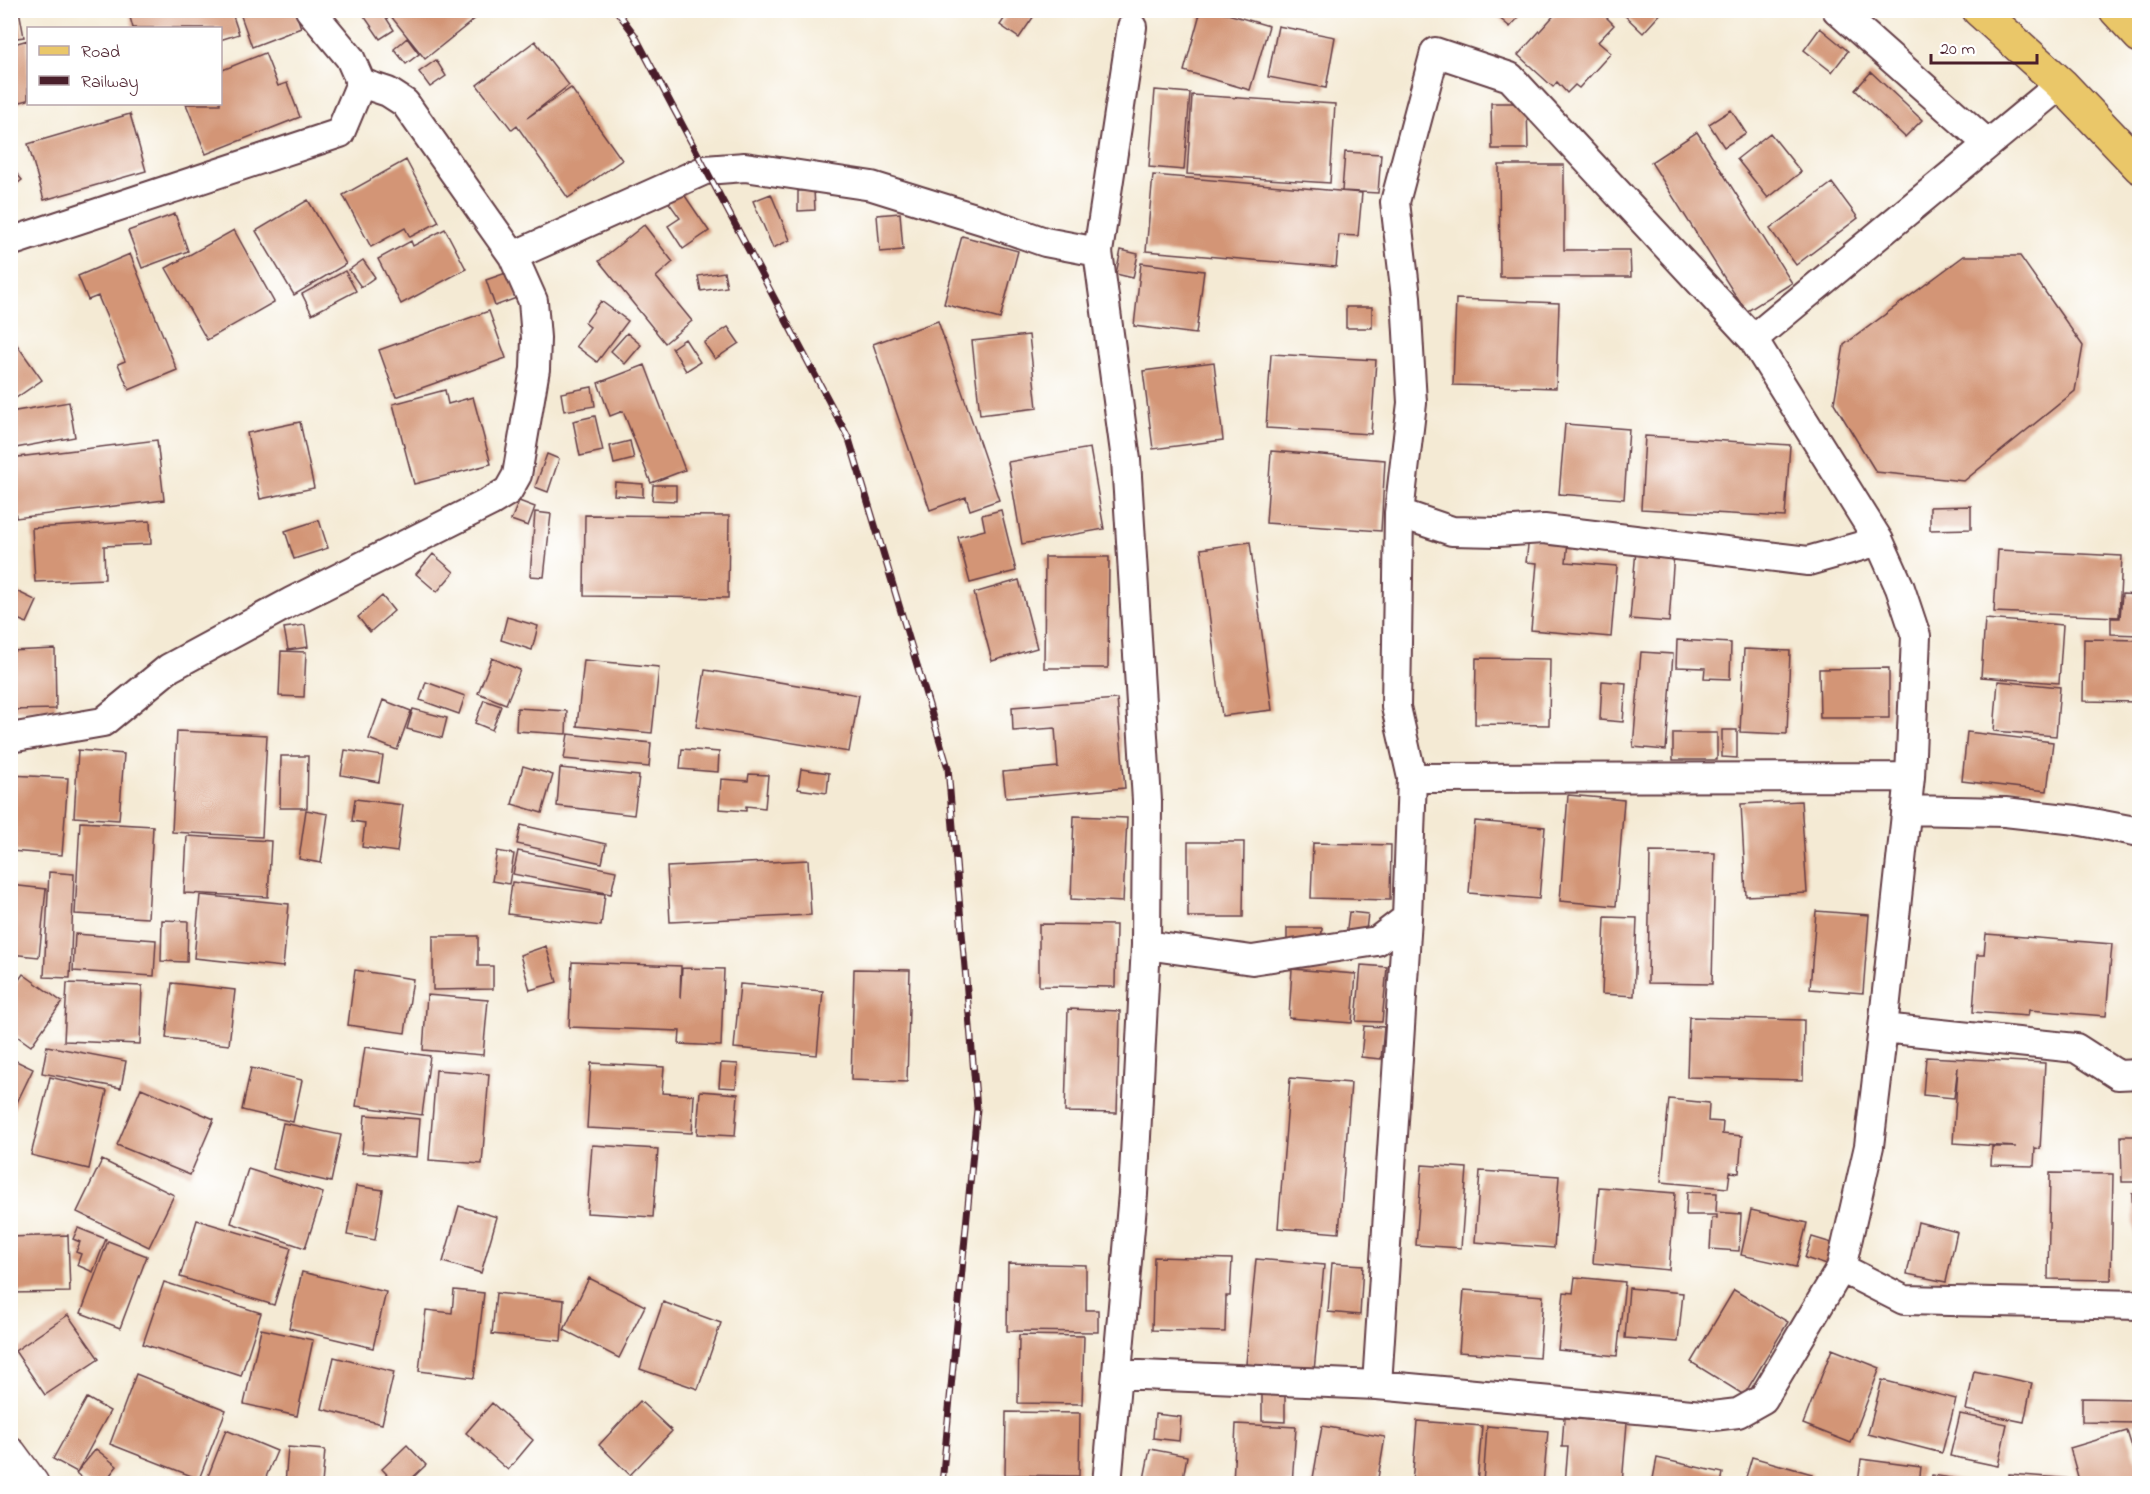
<svg xmlns="http://www.w3.org/2000/svg" width="2150" height="1494" viewBox="0 0 2150 1494" font-family="'Indie Flower',sans-serif">
<style>
.building{fill:#d39576}
.lines{fill:none;stroke-linecap:round;stroke-linejoin:round}
.minor-casing{stroke:#643d44;stroke-width:32}
.tertiary-casing{stroke:#643d44;stroke-width:36}
.primary-casing{stroke:#643d44;stroke-width:36}
.minor{stroke:#fff;stroke-width:28}
.tertiary{stroke:#fff;stroke-width:33}
.primary{stroke:#eac769;stroke-width:33}
.rail-casing{stroke:#4a1f2b;stroke-width:7}
.rail{stroke:#fff;stroke-width:4.5;stroke-dasharray:14;stroke-linecap:butt}
</style>
<rect width="100%" height="100%" fill="#fff"/>
<filter id="ink" filterUnits="userSpaceOnUse"><feTurbulence type="fractalNoise" baseFrequency=".0167" numOctaves="2"/><feDisplacementMap in="SourceGraphic" scale="12" xChannelSelector="R" yChannelSelector="G"/><feConvolveMatrix kernelMatrix="1 2 1 2 8 2 1 2 1" color-interpolation-filters="sRGB"/></filter>
<filter id="wash" filterUnits="userSpaceOnUse"><feTurbulence type="fractalNoise" baseFrequency=".008" numOctaves="4" result="noise"/><feDisplacementMap in="SourceGraphic" scale="24" xChannelSelector="R" yChannelSelector="G"/><feGaussianBlur stdDeviation="1.35" result="paint"/><feColorMatrix in="noise" values="0 0 0 0 0 0 0 0 0 0 0 0 0 0 0 0 0 1.4 0 .05"/><feComposite in="paint" operator="in"/></filter>
<g filter="url(#wash)">
<rect width="100%" height="100%" fill="#f4ead4"/>
<g id="blocks">
<path class="building" d="M10,10H19L24,37L10,39Z
M128,10H231L239,34L220,40V28H133Z
M255,10H295L301,28L252,47L241,16Z
M360,10H381L394,30L380,39Z
M386,10H480L482,13L425,59Z
M1010,10H1038L1019,38L1000,25Z
M1201,10H1214L1269,26L1250,90L1184,71Z
M1490,10H1525L1510,27Z
M1559,10H1599L1614,25L1598,42L1611,53L1579,88L1575,85L1567,93L1557,82L1553,87L1518,55Z
M1619,10H1664L1643,33Z
M1278,26L1335,37L1326,88L1268,77Z
M1820,28L1848,51L1832,72L1804,50Z
M407,38L419,54L406,64L394,49Z
M28,40V100L10,105V45Z
M535,41L569,85L527,118L571,88L622,160L568,198L517,126L512,130L477,85Z
M265,53L278,86L287,83L300,117L206,154L186,104H220V71Z
M436,60L446,76L430,87L419,72Z
M1871,72L1922,120L1905,137L1855,90Z
M1155,90L1190,93L1184,170L1149,167Z
M1192,95L1335,104L1330,183L1187,174Z
M1491,103H1527L1528,149H1492Z
M1731,110L1746,133L1724,147L1709,124Z
M130,114L146,171L44,200L28,144Z
M1697,132L1792,283L1746,312L1651,162Z
M1770,133L1801,172L1768,198L1737,159Z
M1345,152L1381,154L1378,193L1342,191Z
M406,160L439,222L410,237L405,228L371,247L343,195Z
M1499,165H1564V250H1630L1631,277H1500Z
M10,166L22,180L10,189Z
M1153,175L1362,193L1358,236L1339,235L1336,267L1146,251Z
M1832,183L1858,218L1796,265L1770,229Z
M681,190L709,231L683,249L668,226L680,218L667,200Z
M814,190L815,210L798,211V191Z
M771,194L790,240L773,248L753,201Z
M308,200L346,264L294,295L256,231Z
M900,213L903,250L880,252L877,215Z
M175,214L188,251L142,268L128,231Z
M644,225L673,262L656,277L692,321L665,343L599,261Z
M445,229L466,269L401,304L378,259L411,241L413,246Z
M234,230L274,302L207,340L166,268Z
M962,236L1018,251L1000,319L944,304Z
M1121,250L1138,254L1133,278L1116,274Z
M130,254L177,370L129,390L118,364L125,361L98,296L88,300L78,276Z
M1964,256H2020L2083,346L2075,391L1964,481L1876,472L1834,403L1844,345Z
M363,260L375,277L361,287L349,270Z
M1141,263L1204,271L1196,334L1134,326Z
M345,271L356,291L312,314L302,294Z
M509,272L519,297L495,306L486,280Z
M724,272L727,287L701,291L698,276Z
M1456,299L1559,303L1556,388L1453,385Z
M601,301L628,321L597,362L576,346L590,327L585,323Z
M1346,307H1372V328H1346Z
M489,311L506,358L396,397L379,350Z
M938,321L999,500L970,510L966,497L930,510L873,344Z
M728,327L739,343L715,359L704,343Z
M627,333L641,345L625,364L611,351Z
M10,335L42,380L10,402Z
M1029,335L1037,408L980,415L972,341Z
M685,339L700,362L686,371L672,348Z
M1271,354L1376,360L1371,434L1266,428Z
M1214,362L1223,440L1153,449L1143,371Z
M645,365L685,470L651,483L623,411L610,416L598,383Z
M592,387L595,406L564,411L561,393Z
M445,390L448,404L473,397L491,464L414,484L393,404Z
M69,402L75,437L10,449V412Z
M595,416L603,451L580,456L573,421Z
M300,422L314,488L260,499L247,433Z
M1565,424L1629,429L1624,499L1559,494Z
M1645,436L1790,445L1785,517L1641,509Z
M157,440L164,500L16,518L10,458Z
M630,441L634,459L614,464L610,446Z
M1090,448L1104,529L1022,544L1008,462Z
M1271,451L1385,460L1381,531L1266,523Z
M547,454L559,459L548,492L535,487Z
M615,482L643,484V497L614,495Z
M653,485H676V501L652,500Z
M519,501L535,507L528,526L511,520Z
M1971,506V529L1930,530V507Z
M1001,510L1016,571L970,583L958,537L985,530L982,515Z
M535,512L551,514L544,577L530,576Z
M585,515L729,516L728,598L584,596Z
M319,520L328,548L294,559L285,531Z
M150,521L151,544L104,546L105,579L35,582L32,528Z
M1529,538L1568,541L1566,562L1617,566L1611,637L1531,630L1537,563L1526,562Z
M1250,542L1272,710L1222,716L1201,549Z
M1636,550L1674,553L1669,622L1630,619Z
M1998,550L2122,556L2119,617L1994,612Z
M433,554L454,572L437,592L416,574Z
M1045,557H1109L1108,668H1044Z
M1019,580L1037,648L992,661L974,593Z
M10,588L37,601L27,623L10,616Z
M2122,594L2140,595V635L2111,634V618H2120Z
M382,596L394,611L370,632L358,617Z
M507,617L538,626L532,650L501,640Z
M1985,619L2063,625L2059,683L1981,677Z
M305,625L308,647L288,650L284,628Z
M2084,639L2140,640V702L2083,701Z
M1677,640L1731,643L1730,679L1704,678L1705,668L1676,667Z
M55,649L56,709L10,710V651Z
M1744,649L1790,651L1787,734L1740,732Z
M281,651L306,652L304,697L279,696Z
M1641,652L1673,654L1666,750L1633,747Z
M492,658L520,670L506,704L478,693Z
M1476,658L1550,659L1549,725L1475,724Z
M584,660L659,667L652,733L577,726Z
M1889,668V718H1820L1819,669Z
M705,670L859,695L849,752L696,727Z
M1602,681L1626,683L1623,722L1600,720Z
M1998,681L2060,687L2056,736L1994,731Z
M426,682L465,696L459,714L420,700Z
M1117,699L1125,788L1006,798L1003,772L1058,767L1055,728L1013,731L1012,707Z
M383,700L411,711L397,750L369,739Z
M484,700L501,706L492,730L475,723Z
M517,708L567,711L566,734L516,731Z
M413,709L447,718L442,738L407,729Z
M1722,730H1737V758L1722,757Z
M177,731L267,735L262,837L172,832Z
M1967,732L2053,742L2047,791L1962,781Z
M1673,733H1717V760H1673Z
M568,734L651,743L649,767L564,759Z
M682,749L719,752L718,772L680,769Z
M78,750L124,754L119,820L74,817Z
M345,750L383,756L379,782L341,775Z
M281,756H308L307,808H280Z
M523,766L553,775L542,813L512,804Z
M560,768L639,776L634,815L557,806Z
M801,769L829,773L827,793L798,789Z
M749,774L768,775L765,808L746,806V811L719,809L721,779L748,781Z
M10,775L68,778L62,855L10,851Z
M1568,795L1624,800L1616,906L1560,901Z
M355,799L403,805L397,852L362,847L365,823L352,821Z
M1801,801L1807,893L1746,896L1741,804Z
M306,810L328,814L321,863L299,859Z
M1074,816L1127,818L1123,902L1071,899Z
M1475,821L1545,827L1539,899L1469,893Z
M80,822L153,826L148,918L75,914Z
M521,825L606,844L602,863L517,844Z
M187,836L271,841L268,897L184,893Z
M1188,842H1244L1243,917H1188Z
M1313,843L1391,845L1390,900L1311,898Z
M497,851L514,854L509,884L492,881Z
M518,851L616,871L611,894L513,874Z
M1650,852L1715,853L1712,984L1648,983Z
M808,860L811,915L670,922L667,867Z
M49,872L74,874L70,978L44,977Z
M512,882L605,894L601,926L508,914Z
M10,885L46,889L39,957L10,954Z
M200,895L289,904L283,967L194,958Z
M1816,911L1869,915L1863,993L1810,989Z
M1349,912L1368,914L1365,938L1346,936Z
M1605,917L1637,918L1634,996L1602,994Z
M162,920L188,921L187,962L161,961Z
M1039,924L1116,925L1115,987L1039,986Z
M1287,928H1322L1321,946L1287,945Z
M75,934L156,940L154,976L73,971Z
M1986,934L2112,944L2106,1016L2029,1010L2028,1016L1973,1012L1977,955H1984Z
M433,936H478V966H493V989L433,990Z
M546,946L557,982L530,990L520,955Z
M572,962L681,966L680,998L682,968L724,969L721,1046L679,1044L680,1031L569,1027Z
M1361,965L1387,967L1382,1022L1356,1021Z
M854,969L910,970L907,1082L851,1080Z
M1292,969L1356,974L1352,1023L1289,1018Z
M355,970L413,979L405,1033L348,1025Z
M23,974L62,1002L31,1046L10,1031V992Z
M67,983L142,986L140,1044L64,1041Z
M172,983L235,990L229,1045L166,1038Z
M740,984L823,991L817,1055L734,1048Z
M427,995L488,1000L483,1055L423,1050Z
M1068,1009L1120,1011L1117,1113L1065,1112Z
M1689,1017L1804,1020L1803,1080L1687,1077Z
M1364,1026L1384,1027L1381,1059L1361,1057Z
M47,1046L126,1061L121,1088L42,1073Z
M365,1047L430,1056L422,1115L356,1106Z
M1926,1057L2045,1063L2040,1149L2035,1148L2034,1166L1991,1165L1992,1147H2016L1953,1143L1958,1067L1954,1098L1923,1095Z
M10,1058L33,1069L10,1117Z
M591,1063L664,1067L662,1093L694,1095L692,1133L587,1128Z
M721,1063L738,1064L736,1088L719,1087Z
M251,1068L302,1080L293,1122L242,1110Z
M436,1070L489,1074L482,1164L429,1160Z
M50,1077L107,1091L89,1169L31,1155Z
M1290,1078L1351,1083L1339,1233L1278,1228Z
M141,1088L214,1119L190,1175L117,1145Z
M700,1091L738,1094L735,1136L697,1134Z
M1669,1099L1709,1103L1708,1121L1723,1122L1722,1134L1742,1136L1739,1173L1730,1172L1728,1188L1661,1182Z
M365,1115L420,1119L417,1157L362,1153Z
M283,1123L341,1135L331,1182L273,1169Z
M2121,1136H2140V1182H2122Z
M592,1145L658,1149L653,1217L587,1213Z
M102,1160L174,1195L149,1247L77,1212Z
M1422,1165L1467,1168L1461,1248L1416,1245Z
M248,1169L323,1193L305,1248L231,1223Z
M1480,1171L1559,1176L1554,1248L1475,1242Z
M2050,1173L2113,1174L2111,1280L2048,1279Z
M356,1186L383,1190L375,1240L347,1235Z
M1599,1187L1675,1193L1669,1270L1593,1263Z
M1687,1192L1717,1193L1716,1212L1741,1214L1739,1251L1710,1249L1712,1218H1717V1215H1686Z
M2140,1193V1261L2136,1262L2132,1194Z
M459,1206L497,1217L481,1273L443,1262Z
M1751,1210L1807,1223L1796,1267L1741,1255Z
M197,1220L291,1248L274,1305L180,1277Z
M1918,1222L1957,1232L1946,1282L1907,1274Z
M78,1228L106,1239L93,1272L77,1265L81,1254L76,1252L80,1242L73,1239Z
M68,1235L70,1292L10,1293V1237Z
M1812,1237L1835,1244L1830,1266L1805,1258Z
M108,1241L147,1256L120,1328L81,1313Z
M1154,1257L1232,1259L1230,1296H1226L1225,1332L1152,1330Z
M1256,1259L1324,1265L1314,1371L1246,1364Z
M1008,1263L1086,1265V1310H1098V1332L1007,1331Z
M1332,1263L1363,1265L1360,1315L1328,1312Z
M302,1272L386,1292L373,1348L289,1328Z
M1575,1277L1625,1282L1617,1356L1558,1350L1564,1292L1573,1293Z
M589,1278L645,1306L619,1358L564,1330Z
M164,1282L261,1313L241,1376L143,1344Z
M1629,1288L1683,1293L1678,1342L1625,1338Z
M454,1290L484,1293L474,1378L419,1371L426,1310L452,1313Z
M1464,1290L1543,1296L1539,1358L1459,1352Z
M1734,1290L1788,1322L1744,1395L1691,1362Z
M496,1293L564,1300L561,1341L492,1334Z
M663,1302L721,1323L698,1389L640,1369Z
M68,1315L99,1359L45,1395L15,1351Z
M261,1329L313,1340L297,1416L244,1404Z
M1019,1335L1084,1336L1082,1404L1018,1403Z
M1832,1349L1880,1368L1851,1443L1803,1424Z
M334,1357L394,1372L382,1424L322,1409Z
M1974,1371L2032,1383L2024,1422L1966,1410Z
M136,1374L226,1410L199,1479L110,1444Z
M1882,1380L1956,1399L1942,1453L1868,1434Z
M1262,1394L1285,1395V1422L1262,1421Z
M87,1398L110,1411L77,1472L53,1459Z
M2082,1398L2137,1399L2136,1423L2082,1422Z
M640,1401L672,1431L630,1475L599,1445Z
M492,1403L533,1440L508,1470L466,1433Z
M1006,1412L1080,1413L1079,1476L1005,1475Z
M1155,1414L1181,1417L1179,1441L1153,1438Z
M1960,1414L2007,1424L1998,1466L1950,1456Z
M1564,1418L1627,1423L1622,1484H1565L1568,1447H1562Z
M1417,1421L1482,1426L1477,1484H1412Z
M1236,1424L1296,1427L1292,1484H1233Z
M1322,1426L1385,1437L1377,1484H1312Z
M1487,1426L1548,1431L1543,1484H1483Z
M226,1430L277,1451L263,1484H205Z
M2127,1431L2140,1473V1484H2080L2070,1448Z
M407,1445L426,1465L406,1484H396L382,1469Z
M288,1447L325,1450L322,1484H285Z
M96,1449L117,1466L103,1484H89L76,1473Z
M1150,1449L1187,1456L1182,1484H1143Z
M1752,1457L1812,1474L1809,1484H1744Z
M1657,1458L1723,1473L1721,1484H1652Z
M1861,1459L1921,1467L1919,1484H1858Z
M2009,1474L2072,1479V1484H2009Z
M1932,1475L1974,1482V1484H1930Z"/>
</g>
</g>
<g filter="url(#ink)">
<use href="#blocks" fill-opacity="0" stroke="#643d44" stroke-width="1.5"/>
<g class="lines">
<g class="minor-casing">
<path id="minor" d="M1837,10L1988,144
M10,242L340,133L361,83L350,58L310,10
M1098,252L1132,27
M513,256L705,170L745,167L872,186L988,222L1045,242L1098,252L1126,460L1147,801L1146,945L1133,1194L1107,1484
M1753,339L2061,84
M1399,513L1452,531L1498,532L1544,529L1808,561L1879,541
M10,738L103,722L169,668L291,602L490,502L508,491L517,475L535,369L536,338L533,301L513,256L405,103L388,92L361,83
M1412,778L1910,777
M1906,810L2005,812L2076,820L2140,832
M1146,945L1252,960L1377,941L1407,918
M1883,1028L2076,1048L2118,1075L2140,1074
M1841,1268L1904,1300L2140,1305
M1117,1374L1377,1385L1713,1416L1738,1413L1763,1399L1841,1268L1869,1146L1883,1028L1910,777L1916,636L1900,588L1879,541L1753,339L1510,77L1435,52L1395,202L1406,297L1412,403L1399,513L1396,707L1412,778L1407,918L1377,1385"/>
</g>
<g class="tertiary-casing">
<path id="tertiary" d="M10,1454L32,1484"/>
</g>
<g class="primary-casing">
<path id="primary" d="M1979,10L2061,84L2140,167
M2116,10L2140,36"/>
</g>
<use href="#minor" class="minor"/>
<use href="#tertiary" class="tertiary"/>
<use href="#primary" class="primary"/>
<g class="rail-casing">
<path id="rail" d="M616,10L634,34L849,439L948,768L977,1109L942,1484"/>
</g>
<use href="#rail" class="rail"/>
</g>
</g>
<rect width="2150" height="1494" fill="none" stroke="#fff" stroke-width="36"/>
<rect x="27" y="27" width="195" height="78" fill="#ffffff" stroke="#b7a5aa" stroke-width="1.5"/>
<rect x="39" y="46" width="30" height="9" fill="#eac769" stroke="#b7a5aa" stroke-width="1.5"/>
<text x="81" y="57" font-size="18" fill="#4a1f2b">Road</text>
<rect x="39" y="76" width="30" height="9" fill="#4a1f2b" stroke="#b7a5aa" stroke-width="1.5"/>
<text x="81" y="87" font-size="18" fill="#4a1f2b">Railway</text>
<path d="M1931 54v9h106v-9" fill="none" stroke="#4a1f2b" stroke-width="3"/>
<text x="1940" y="54" font-size="18" fill="#4a1f2b" stroke="#ffffff" stroke-width="4.5" paint-order="stroke">20 m</text>
</svg>
